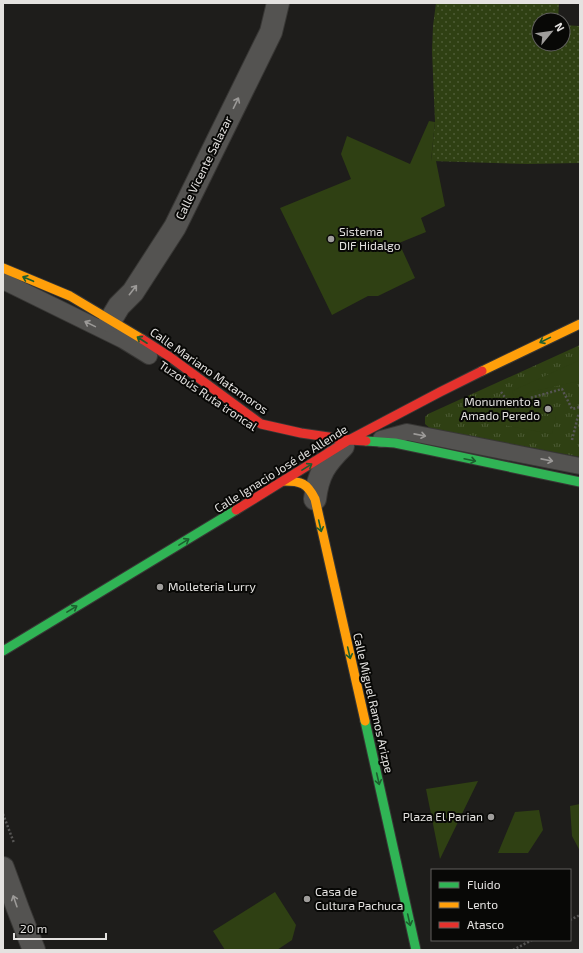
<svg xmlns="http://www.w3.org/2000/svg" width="583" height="953" viewBox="0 0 583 953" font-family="'Exo 2',sans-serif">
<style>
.grass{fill:url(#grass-dots)}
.park{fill:url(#park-tufts)}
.garden{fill:#2f4013}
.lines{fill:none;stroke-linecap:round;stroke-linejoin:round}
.lane-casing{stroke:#383735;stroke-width:18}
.street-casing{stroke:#383735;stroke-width:24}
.fast-casing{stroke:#383735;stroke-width:11}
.slow-casing{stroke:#383735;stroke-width:11}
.jam-casing{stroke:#383735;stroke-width:11}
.path{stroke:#565554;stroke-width:2.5;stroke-dasharray:2 2;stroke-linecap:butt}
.lane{stroke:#545351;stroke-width:16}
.street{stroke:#545351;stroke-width:22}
.fast{stroke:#30b455;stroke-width:9}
.slow{stroke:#ff9f0a;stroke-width:9}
.jam{stroke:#e5322d;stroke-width:9}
.oneway{stroke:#9c9a98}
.oneway2{stroke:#1c5e2e}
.poi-dot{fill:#9f9d9b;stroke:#080806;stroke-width:1.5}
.labels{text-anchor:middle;stroke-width:4;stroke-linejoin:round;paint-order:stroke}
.street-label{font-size:12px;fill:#e4e2e0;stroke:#080806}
.poi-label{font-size:12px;fill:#e4e2e0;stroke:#080806;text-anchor:start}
</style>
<defs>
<pattern id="grass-dots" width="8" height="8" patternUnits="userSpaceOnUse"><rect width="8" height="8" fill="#2f4013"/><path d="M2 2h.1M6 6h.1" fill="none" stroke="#4d5b35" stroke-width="1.8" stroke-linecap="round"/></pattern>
<pattern id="park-tufts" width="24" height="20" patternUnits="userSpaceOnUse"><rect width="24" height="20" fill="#2f4013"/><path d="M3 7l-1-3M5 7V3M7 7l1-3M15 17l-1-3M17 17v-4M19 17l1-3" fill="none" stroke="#4d5b35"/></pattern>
</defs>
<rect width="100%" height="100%" fill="#1e1d1b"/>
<path class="grass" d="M436,3H559L558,20H539V44H563V25L580,26V163L528,164L431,161L435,122L432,51L433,26Z"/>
<path class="park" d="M580,345V457L431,429L425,424V417L428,414Z"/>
<path class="garden" d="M429,121L435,122L431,161H436L445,206L421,218L426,232L399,243L415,278L378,296H368L332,315L280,208L351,179L341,154L347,136L410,164Z
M580,360V381L529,392L525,397L519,399L514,396L512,391Z
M497,401C512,421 520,411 540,408L541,416H556L552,434L476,420V410Z
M478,781L440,859L426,789Z
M580,804V851L572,836L570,806Z
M539,810L543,830L528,853H498L515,812Z
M275,892L296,925L292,940L277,950H225L213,931Z"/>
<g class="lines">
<g class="lane-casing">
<path id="lane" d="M3,281L123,340L149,356
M381,439L407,432L580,466"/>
</g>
<g class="street-casing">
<path id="street" d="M110,321L119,306L133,292L175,227L271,32L278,3
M315,499C318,474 325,464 343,446
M3,868L18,909L34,950"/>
</g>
<g class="fast-casing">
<path id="fast" d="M366,441L395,443L580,482
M3,651L236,510
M365,721L416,950"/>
</g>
<g class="slow-casing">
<path id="slow" d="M3,268L70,296L142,339
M482,371L580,324
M284,481C301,481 307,483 315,499L365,721"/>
</g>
<g class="jam-casing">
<path id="jam" d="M142,339L170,357L261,424L301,433L349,440L366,441
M236,510L349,440L440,392L482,371"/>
</g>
<path class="path" d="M501,392L507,400L516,407L526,404L530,398L562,389L572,409L580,407
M572,440L578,416L580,414
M3,814L14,843
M570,920L580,915
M513,950L532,940"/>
<use href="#lane" class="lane"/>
<use href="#street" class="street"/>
<use href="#fast" class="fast"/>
<use href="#slow" class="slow"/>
<use href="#jam" class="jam"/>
</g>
<defs><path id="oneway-shaft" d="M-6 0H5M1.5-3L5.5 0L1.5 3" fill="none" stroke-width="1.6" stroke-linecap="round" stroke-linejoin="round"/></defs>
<g class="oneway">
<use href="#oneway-shaft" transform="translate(236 103) rotate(-64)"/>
<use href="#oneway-shaft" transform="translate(133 290) rotate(-52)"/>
<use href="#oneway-shaft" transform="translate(90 324) rotate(-154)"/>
<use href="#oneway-shaft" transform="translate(420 435) rotate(11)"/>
<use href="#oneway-shaft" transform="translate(547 460) rotate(11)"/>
<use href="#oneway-shaft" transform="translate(15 901) rotate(-109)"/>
</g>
<g class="oneway2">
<use href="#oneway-shaft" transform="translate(28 279) rotate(-157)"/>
<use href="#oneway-shaft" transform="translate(142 340) rotate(-147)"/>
<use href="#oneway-shaft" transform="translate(545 340) rotate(154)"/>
<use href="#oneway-shaft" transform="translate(470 460) rotate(12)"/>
<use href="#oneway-shaft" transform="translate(307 467) rotate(-32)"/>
<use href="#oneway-shaft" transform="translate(320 526) rotate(77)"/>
<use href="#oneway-shaft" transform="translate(184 542) rotate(-31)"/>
<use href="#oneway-shaft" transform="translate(72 609) rotate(-31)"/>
<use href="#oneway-shaft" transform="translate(349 653) rotate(77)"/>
<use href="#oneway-shaft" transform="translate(378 779) rotate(77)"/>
<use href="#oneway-shaft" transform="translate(409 920) rotate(77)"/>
</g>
<g class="poi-dot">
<circle cx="331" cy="239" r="4"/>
<circle cx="548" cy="409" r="4"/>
<circle cx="160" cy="587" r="4"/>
<circle cx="491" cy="817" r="4"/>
<circle cx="307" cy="899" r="4"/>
</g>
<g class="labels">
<g class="street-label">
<text transform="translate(204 168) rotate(-64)" y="4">Calle Vicente Salazar</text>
<text transform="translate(209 371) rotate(35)" y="4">Calle Mariano Matamoros</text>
<text transform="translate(208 396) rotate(34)" y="4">Tuzobús Ruta troncal</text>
<text transform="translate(281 469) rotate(-32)" y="4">Calle Ignacio José de Allende</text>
<text transform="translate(373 703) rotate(77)" y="4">Calle Miguel Ramos Arizpe</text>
</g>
<g class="poi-label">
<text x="339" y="236">Sistema<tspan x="339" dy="14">DIF Hidalgo</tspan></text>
<text x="540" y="406" text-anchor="end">Monumento a<tspan x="540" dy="14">Amado Peredo</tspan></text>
<text x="168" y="591">Molleteria Lurry</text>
<text x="483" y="821" text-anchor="end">Plaza El Parian</text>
<text x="315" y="896">Casa de<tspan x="315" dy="14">Cultura Pachuca</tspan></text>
</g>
</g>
<rect width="583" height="953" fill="none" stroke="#e4e2e0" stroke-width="8"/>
<rect x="431" y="869" width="140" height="72" fill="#080806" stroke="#605f5d"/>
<rect x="439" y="882" width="20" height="6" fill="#30b455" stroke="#605f5d"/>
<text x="467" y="889" font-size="12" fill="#e4e2e0">Fluido</text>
<rect x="439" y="902" width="20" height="6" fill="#ff9f0a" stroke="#605f5d"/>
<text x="467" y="909" font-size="12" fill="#e4e2e0">Lento</text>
<rect x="439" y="922" width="20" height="6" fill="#e5322d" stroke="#605f5d"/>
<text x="467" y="929" font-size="12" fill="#e4e2e0">Atasco</text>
<g transform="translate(551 32) rotate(61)"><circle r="19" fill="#080806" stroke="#605f5d"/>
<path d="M0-3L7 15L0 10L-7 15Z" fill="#9f9d9b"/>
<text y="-6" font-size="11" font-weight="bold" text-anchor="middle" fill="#e4e2e0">N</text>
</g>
<path d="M14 933v6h92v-6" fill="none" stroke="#e4e2e0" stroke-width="2"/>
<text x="20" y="933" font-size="12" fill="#e4e2e0" stroke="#080806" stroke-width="3" paint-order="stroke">20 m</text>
</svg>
